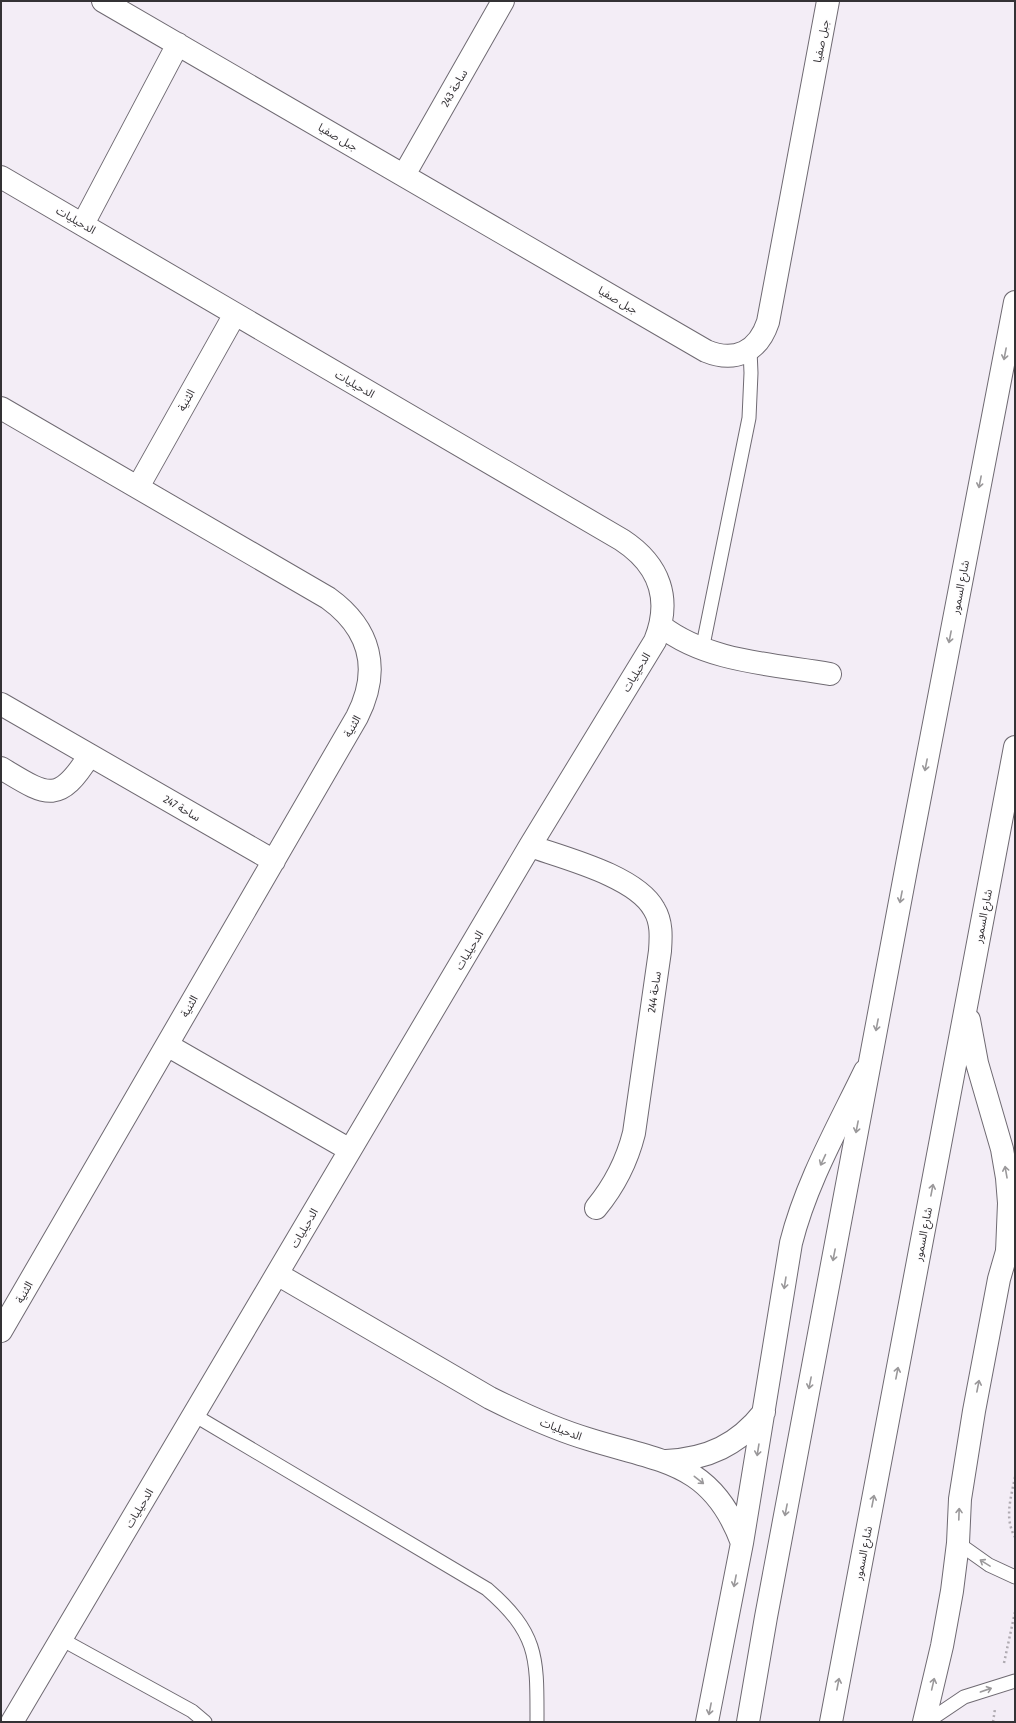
<svg xmlns="http://www.w3.org/2000/svg" width="1016" height="1723" viewBox="0 0 1016 1723" font-family="'Fira Sans Condensed','Noto Sans Arabic',sans-serif">
<style>
.lines{fill:none;stroke-linecap:round;stroke-linejoin:round}
.service-casing{stroke:#6f6a72;stroke-width:15}
.minor-casing{stroke:#6f6a72;stroke-width:24}
.primary-casing{stroke:#6f6a72;stroke-width:24}
.path{stroke:#afaab1;stroke-width:2.5;stroke-dasharray:2 3;stroke-linecap:butt}
.service{stroke:#fff;stroke-width:13}
.minor{stroke:#fff;stroke-width:22}
.primary{stroke:#fff;stroke-width:22}
.oneway{stroke:#9a989a}
.labels{text-anchor:middle;stroke-width:3;stroke-linejoin:round;paint-order:stroke}
.street-label{font-size:11px;fill:#343235;stroke:#fefdfe}
</style>
<rect width="100%" height="100%" fill="#f3edf6"/>
<g class="lines">
<g class="service-casing">
<path id="service" d="M702,650L749,418L751,373L750,350
M194,1415L487,1589C539,1634 537,1658 537,1722
M958,1543L989,1565L1015,1577
M61,1639L192,1711L205,1722
M927,1722L964,1697L1015,1681"/>
</g>
<g class="minor-casing">
<path id="minor" d="M103,1L706,351C735,363 758,352 768,322L828,1
M404,175L503,1
M1,177L622,540C660,565 672,599 655,641L530,846L12,1722
M83,224L178,44
M1,408L328,598C371,629 381,670 357,717L1,1331
M138,487L235,314
M661,626C707,662 773,664 830,674
M1,704L274,861
M1,768C46,795 58,806 89,756
M530,846C564,858 636,876 654,909C662,922 661,937 660,951L634,1133C627,1161 615,1185 596,1208
M167,1045L350,1150
M277,1274L490,1398C522,1414 554,1429 588,1439C661,1462 712,1461 742,1543
M666,1461C708,1459 738,1445 764,1412
M707,1722L742,1543L791,1243C806,1183 838,1127 865,1071
M924,1722L942,1646L952,1591L958,1543L960,1499L974,1411L999,1279L1012,1234"/>
</g>
<g class="primary-casing">
<path id="primary" d="M969,1020L977,1063L1002,1149L1007,1178L1009,1203L1007,1252
M748,1722L766,1617L908,859L1015,302
M831,1722L1015,747"/>
</g>
<path class="path" d="M1015,1477C1011,1498 1004,1518 1015,1537
M1004,1663L1015,1612
M993,1722L995,1709"/>
<use href="#service" class="service"/>
<use href="#minor" class="minor"/>
<use href="#primary" class="primary"/>
</g>
<defs><path id="oneway-shaft" d="M-6 0H5M1.5-3L5.5 0L1.5 3" fill="none" stroke-width="1.6" stroke-linecap="round" stroke-linejoin="round"/></defs>
<g class="oneway">
<use href="#oneway-shaft" transform="translate(1005 354) rotate(101)"/>
<use href="#oneway-shaft" transform="translate(980 482) rotate(101)"/>
<use href="#oneway-shaft" transform="translate(950 637) rotate(101)"/>
<use href="#oneway-shaft" transform="translate(926 765) rotate(101)"/>
<use href="#oneway-shaft" transform="translate(901 897) rotate(101)"/>
<use href="#oneway-shaft" transform="translate(877 1025) rotate(101)"/>
<use href="#oneway-shaft" transform="translate(857 1127) rotate(101)"/>
<use href="#oneway-shaft" transform="translate(823 1160) rotate(115)"/>
<use href="#oneway-shaft" transform="translate(1006 1172) rotate(-100)"/>
<use href="#oneway-shaft" transform="translate(932 1190) rotate(-79)"/>
<use href="#oneway-shaft" transform="translate(834 1255) rotate(101)"/>
<use href="#oneway-shaft" transform="translate(785 1283) rotate(99)"/>
<use href="#oneway-shaft" transform="translate(897 1373) rotate(-79)"/>
<use href="#oneway-shaft" transform="translate(810 1383) rotate(101)"/>
<use href="#oneway-shaft" transform="translate(978 1386) rotate(-79)"/>
<use href="#oneway-shaft" transform="translate(758 1450) rotate(99)"/>
<use href="#oneway-shaft" transform="translate(699 1480) rotate(38)"/>
<use href="#oneway-shaft" transform="translate(873 1501) rotate(-79)"/>
<use href="#oneway-shaft" transform="translate(786 1510) rotate(101)"/>
<use href="#oneway-shaft" transform="translate(959 1514) rotate(-88)"/>
<use href="#oneway-shaft" transform="translate(985 1563) rotate(-148)"/>
<use href="#oneway-shaft" transform="translate(735 1581) rotate(101)"/>
<use href="#oneway-shaft" transform="translate(838 1684) rotate(-79)"/>
<use href="#oneway-shaft" transform="translate(933 1684) rotate(-77)"/>
<use href="#oneway-shaft" transform="translate(986 1690) rotate(-19)"/>
<use href="#oneway-shaft" transform="translate(710 1709) rotate(101)"/>
</g>
<g class="labels">
<g class="street-label">
<text transform="translate(821 41) rotate(-79)" y="4">جبل صفيا</text>
<text transform="translate(454 88) rotate(-60)" y="4">ساحة 243</text>
<text transform="translate(338 137) rotate(30)" y="4">جبل صفيا</text>
<text transform="translate(76 220) rotate(30)" y="4">الدحيليات</text>
<text transform="translate(618 300) rotate(30)" y="4">جبل صفيا</text>
<text transform="translate(355 384) rotate(30)" y="4">الدحيليات</text>
<text transform="translate(186 400) rotate(-61)" y="4">الثنية</text>
<text transform="translate(960 587) rotate(-79)" y="4">شارع السمور</text>
<text transform="translate(636 672) rotate(-59)" y="4">الدحيليات</text>
<text transform="translate(352 726) rotate(-60)" y="4">الثنية</text>
<text transform="translate(182 808) rotate(30)" y="4">ساحة 247</text>
<text transform="translate(983 916) rotate(-79)" y="4">شارع السمور</text>
<text transform="translate(469 950) rotate(-59)" y="4">الدحيليات</text>
<text transform="translate(654 992) rotate(-82)" y="4">ساحة 244</text>
<text transform="translate(189 1006) rotate(-60)" y="4">الثنية</text>
<text transform="translate(304 1228) rotate(-60)" y="4">الدحيليات</text>
<text transform="translate(923 1234) rotate(-79)" y="4">شارع السمور</text>
<text transform="translate(24 1292) rotate(-60)" y="4">الثنية</text>
<text transform="translate(561 1429) rotate(21)" y="4">الدحيليات</text>
<text transform="translate(139 1508) rotate(-59)" y="4">الدحيليات</text>
<text transform="translate(863 1553) rotate(-79)" y="4">شارع السمور</text>
</g>
</g>
<rect width="1016" height="1723" fill="none" stroke="#343235" stroke-width="4"/>
</svg>
